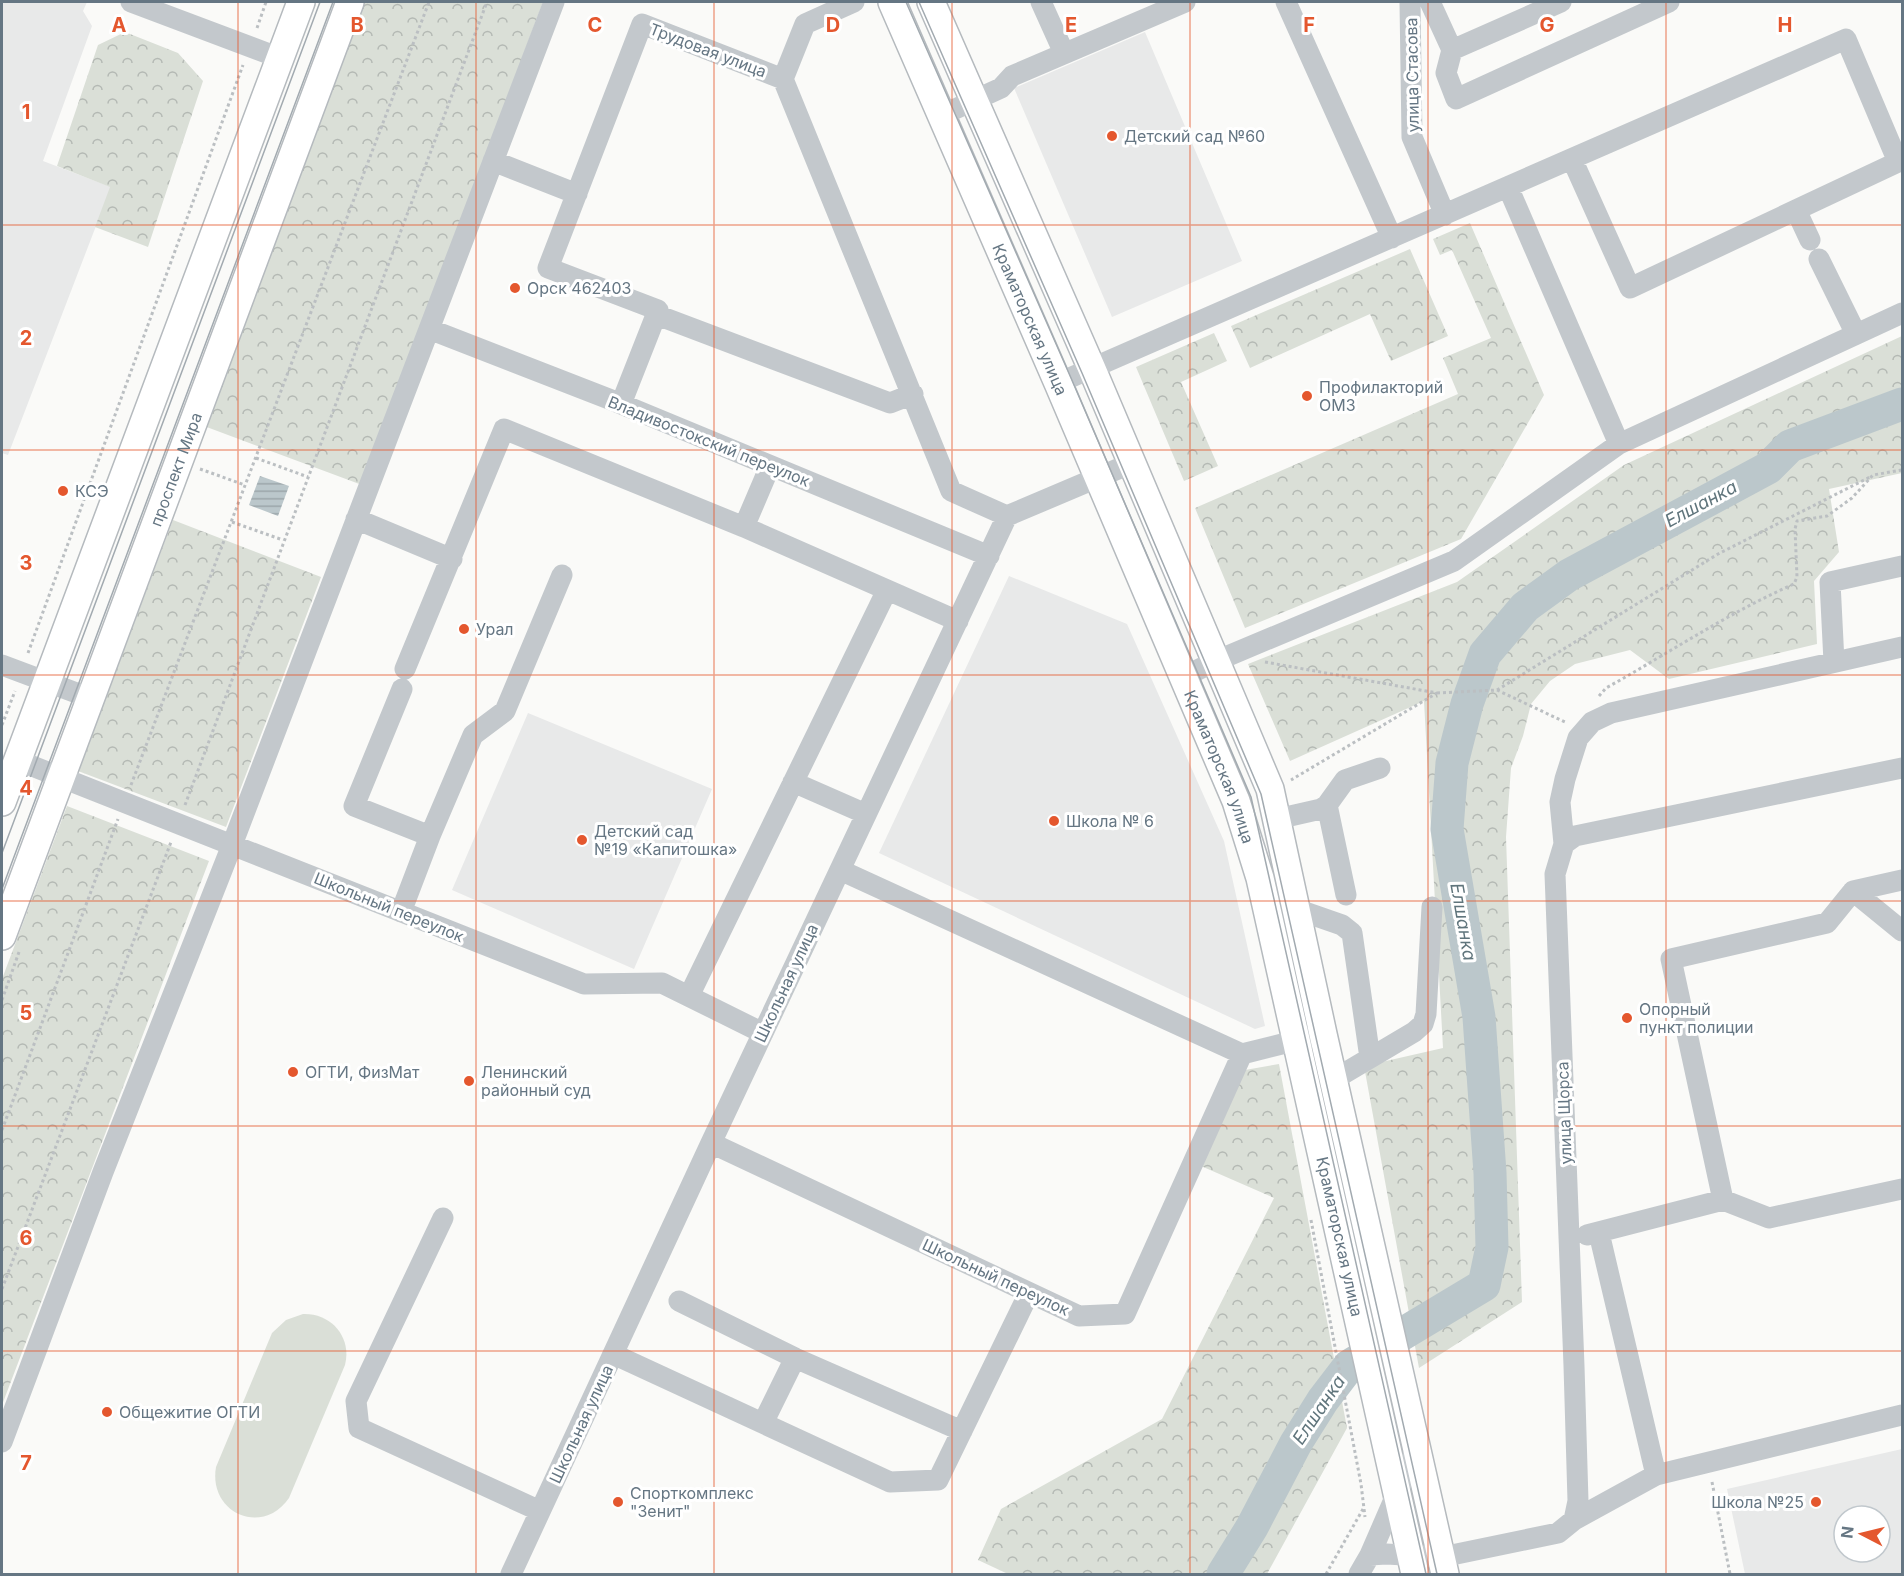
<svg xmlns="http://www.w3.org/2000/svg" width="1904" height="1576" viewBox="0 0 1904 1576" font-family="Inter,sans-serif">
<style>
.built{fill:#e8e9e9;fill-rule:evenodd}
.grass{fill:#dadfd7}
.forest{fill:url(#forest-crowns)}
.water{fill:url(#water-rules)}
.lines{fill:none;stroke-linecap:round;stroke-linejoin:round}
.river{stroke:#bbc7cb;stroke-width:33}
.major-casing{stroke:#b5babe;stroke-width:30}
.path{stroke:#bbbfc2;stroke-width:3;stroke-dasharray:3 3;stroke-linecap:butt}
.minor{stroke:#c3c8cc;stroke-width:21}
.major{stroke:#fff;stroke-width:27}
.tram{stroke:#a2aab0;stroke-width:1.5}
.grid{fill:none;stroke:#e4572e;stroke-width:1.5;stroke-opacity:0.55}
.poi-dot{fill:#e4572e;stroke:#fff;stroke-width:2}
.labels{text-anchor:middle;stroke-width:6;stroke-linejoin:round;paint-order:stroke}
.street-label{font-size:16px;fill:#657683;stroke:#fff}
.poi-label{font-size:16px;fill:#657683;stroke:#fff;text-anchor:start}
.water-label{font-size:18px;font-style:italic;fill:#60757c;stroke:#fff}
.grid-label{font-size:20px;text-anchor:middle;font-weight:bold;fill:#e4572e;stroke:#fff;stroke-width:6;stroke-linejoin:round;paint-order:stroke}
</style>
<defs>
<pattern id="forest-crowns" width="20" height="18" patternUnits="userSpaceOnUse" patternTransform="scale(1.5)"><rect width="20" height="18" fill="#dadfd7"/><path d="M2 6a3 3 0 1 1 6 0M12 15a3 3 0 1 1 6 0" fill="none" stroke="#b4b9b4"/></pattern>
<pattern id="water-rules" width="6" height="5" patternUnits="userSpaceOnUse" patternTransform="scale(1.5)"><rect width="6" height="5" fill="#bbc7cb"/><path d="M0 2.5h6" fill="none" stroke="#9ca6aa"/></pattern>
</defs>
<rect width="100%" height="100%" fill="#fafaf8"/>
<path class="built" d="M2,2H87L83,11L92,26L43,161L111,187L8,455L2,453Z
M1145,32L1242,261L1112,317L1014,88Z
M1009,576L1127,624L1224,841L1265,1026L1255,1029L879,853Z
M528,713L712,789L634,969L452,890Z
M1902,1449V1574H1745L1727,1489ZM1844,1516H1880V1552H1844Z"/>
<path class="grass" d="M303,1314C332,1313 352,1338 345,1365L289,1498C262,1537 208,1513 216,1467L272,1333L286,1320Z"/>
<path class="forest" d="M363,2H543L362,485L204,426Z
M125,32L178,53L203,81L148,247L95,227L110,187L57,166L98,45Z
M1470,223L1544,395L1461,539L1245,628L1195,508L1458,394L1443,358L1491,338L1452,250L1440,255L1433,239Z
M1410,249L1448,336L1391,361L1370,314L1250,368L1231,326Z
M1214,333L1227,361L1181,382L1218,466L1184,481L1136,367Z
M1902,336V473L1829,489L1839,552L1814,581L1817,644L1669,679L1630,650L1575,664L1550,681L1531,704L1523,736L1511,768L1506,837L1522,1302L1419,1368L1364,1066L1443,1048L1424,701L1290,761L1248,664L1457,582L1624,465Z
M173,520L321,577L226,827L78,771Z
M67,806L209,861L2,1405V979Z
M1279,1064L1347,1428L1267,1574H1008L978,1560L1001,1509L1162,1419L1274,1198L1201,1166L1245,1070Z"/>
<path class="water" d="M260,476L289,486L278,516L249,505Z"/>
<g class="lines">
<path class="river" d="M1223,1574L1252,1527L1296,1443L1323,1400L1349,1366L1484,1285L1492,1247L1490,1173L1479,1017L1447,829L1452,763L1467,704L1485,654L1525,607L1569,575L1768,468L1790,446L1902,404"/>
<g class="major-casing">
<g id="major">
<path id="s1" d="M892,2L1058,383L1236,801L1260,878L1415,1574"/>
<path d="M931,2L1092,369L1270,789L1323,1034L1445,1574"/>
<path d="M2,802L301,2"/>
<path id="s2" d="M2,936L350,2"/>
</g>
</g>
<path class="path" d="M257,28L266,2
M256,458L308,477
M200,469L245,485
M232,522L283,540
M28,653L243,65
M1265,662L1437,693L1291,780
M1497,690L1718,554L1870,477
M1437,693L1497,690L1567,723
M1599,696L1606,688C1669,653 1728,613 1794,584L1797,577L1795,529L1797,521L1827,516L1852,498L1873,475L1902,470
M2,725L15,691
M131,785L429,2
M185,805L487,2
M2,1000L19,952
M2,1130L118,819
M1311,1220L1361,1484L1365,1517
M2,1289L171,842
M1712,1482L1730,1574
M1326,1574L1363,1509"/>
<path class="minor" d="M131,2L280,58
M1041,2L1064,53
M1286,2L1392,238
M1410,2L1412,137L1445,215
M1430,2L1452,50L1446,73L1456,99L1669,2
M1452,50L1561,2
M783,79L805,24L854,2
M942,115L1001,88L1012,76L1185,2
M493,161L577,194
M1508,187L1619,444
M1796,210L1810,240
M1819,259L1856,334
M657,315L890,403L913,394
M429,329L609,399L989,556
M1058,383L1846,39L1898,162L1630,288L1572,159
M621,404L658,310L548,268L642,24L783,79L951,491L1007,516
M770,466L744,527L958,621
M356,519L452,559
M1834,662L1830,582L1902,566
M2,665L90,698
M405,669L504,429L744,527
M1183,677L1216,661L1454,561L1619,444L1902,313
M402,689L354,806L430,836L473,735L505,711L562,575
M17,760L584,984L662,983L763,1033
M793,782L866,814
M1327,805L1345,780L1380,768
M1277,819L1321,809L1327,805L1346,895
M1564,844L1560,802L1565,779L1578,738L1592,722L1611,713L1902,647
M840,870L1242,1054L1310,1037
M1902,880L1853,891L1827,923L1671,959L1723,1200L1769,1218L1902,1189
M1853,891L1902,931
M1296,909L1342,925L1352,933L1370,1058
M401,912L430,836
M689,996L887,590
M1333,1080L1414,1032L1423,1024L1426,1014L1432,907
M711,1143L1079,1316L1125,1314L1242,1054
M443,1218L356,1401L359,1428L540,1511
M1599,1233L1656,1475
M1587,1235L1723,1200
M679,1301L795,1358L962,1431
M613,1354L890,1482L938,1480L1029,1293
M763,1423L795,1358
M2,1442L103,1172L232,845L554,2
M1574,1520L1656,1475L1902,1415
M1370,1555L1386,1554L1442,1557L1558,1533L1574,1520L1578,1501L1574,1366L1555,874L1564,844L1575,836L1902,768
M511,1574L711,1143L1007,516L1132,463
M1359,1574L1370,1555L1416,1449"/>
<use href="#major" class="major"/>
<path class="tram" d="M906,2L1071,378L1251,797L1426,1574
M919,2L1082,373L1261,794L1437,1574
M2,853L320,2
M2,889L333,2"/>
</g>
<path class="grid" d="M238,2V1574M476,2V1574M714,2V1574M952,2V1574M1190,2V1574M1428,2V1574M1666,2V1574M2,225H1902M2,450H1902M2,675H1902M2,901H1902M2,1126H1902M2,1351H1902"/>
<g class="poi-dot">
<circle cx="1112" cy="136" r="6"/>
<circle cx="515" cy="288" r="6"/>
<circle cx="1307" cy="396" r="6"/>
<circle cx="63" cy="491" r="6"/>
<circle cx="464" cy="629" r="6"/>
<circle cx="1054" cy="821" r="6"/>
<circle cx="582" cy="840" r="6"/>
<circle cx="1627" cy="1018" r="6"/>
<circle cx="293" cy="1072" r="6"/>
<circle cx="469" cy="1081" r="6"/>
<circle cx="107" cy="1412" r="6"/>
<circle cx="618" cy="1502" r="6"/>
<circle cx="1816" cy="1502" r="6"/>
</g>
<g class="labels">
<g class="street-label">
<text transform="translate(708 50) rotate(21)" y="6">Трудовая улица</text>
<text transform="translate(1412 75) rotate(-91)" y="6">улица Стасова</text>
<text dy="6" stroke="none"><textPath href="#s1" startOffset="346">Краматорская улица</textPath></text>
<text transform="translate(709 441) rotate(22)" y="6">Владивостокский переулок</text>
<text dy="6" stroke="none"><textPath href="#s2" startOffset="498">проспект Мира</textPath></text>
<text dy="6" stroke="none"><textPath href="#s1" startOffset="832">Краматорская улица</textPath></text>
<text transform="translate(389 907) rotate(22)" y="6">Школьный переулок</text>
<text transform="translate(786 983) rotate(-65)" y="6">Школьная улица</text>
<text transform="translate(1564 1113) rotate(-92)" y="6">улица Щорса</text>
<text dy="6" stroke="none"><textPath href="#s1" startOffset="1318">Краматорская улица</textPath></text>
<text transform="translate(996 1277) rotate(25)" y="6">Школьный переулок</text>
<text transform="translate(581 1424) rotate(-65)" y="6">Школьная улица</text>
</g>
<g class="poi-label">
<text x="1124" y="142">Детский сад №60</text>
<text x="527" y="294">Орск 462403</text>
<text x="1319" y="393">Профилакторий<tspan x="1319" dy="18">ОМЗ</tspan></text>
<text x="75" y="497">КСЭ</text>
<text x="476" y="635">Урал</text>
<text x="1066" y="827">Школа № 6</text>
<text x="594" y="837">Детский сад<tspan x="594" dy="18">№19 «Капитошка»</tspan></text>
<text x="1639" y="1015">Опорный<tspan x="1639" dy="18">пункт полиции</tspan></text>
<text x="305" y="1078">ОГТИ, ФизМат</text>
<text x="481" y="1078">Ленинский<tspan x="481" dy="18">районный суд</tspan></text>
<text x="119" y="1418">Общежитие ОГТИ</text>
<text x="630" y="1499">Спорткомплекс<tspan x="630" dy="18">"Зенит"</tspan></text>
<text x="1804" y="1508" text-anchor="end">Школа №25</text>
</g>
<g class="water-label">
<text transform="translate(1701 504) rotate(-28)" y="6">Елшанка</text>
<text transform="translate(1463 922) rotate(80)" y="6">Елшанка</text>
<text transform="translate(1319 1410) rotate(-56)" y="6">Елшанка</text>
</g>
</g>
<g class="grid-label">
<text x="119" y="32">A</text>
<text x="357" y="32">B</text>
<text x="595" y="32">C</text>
<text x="833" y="32">D</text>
<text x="1071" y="32">E</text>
<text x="1309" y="32">F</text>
<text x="1547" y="32">G</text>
<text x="1785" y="32">H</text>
<text x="26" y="119">1</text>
<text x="26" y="345">2</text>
<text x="26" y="570">3</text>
<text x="26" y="795">4</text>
<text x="26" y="1020">5</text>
<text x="26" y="1245">6</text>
<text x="26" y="1470">7</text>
</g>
<rect width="1904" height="1576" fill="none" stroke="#657683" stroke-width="6"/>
<g transform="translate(1862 1534) rotate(277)"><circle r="28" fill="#ffffff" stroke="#c1c8cd" stroke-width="1.5"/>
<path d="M0-4.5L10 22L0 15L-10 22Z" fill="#e4572e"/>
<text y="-9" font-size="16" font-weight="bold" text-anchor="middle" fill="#657683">N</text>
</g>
</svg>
